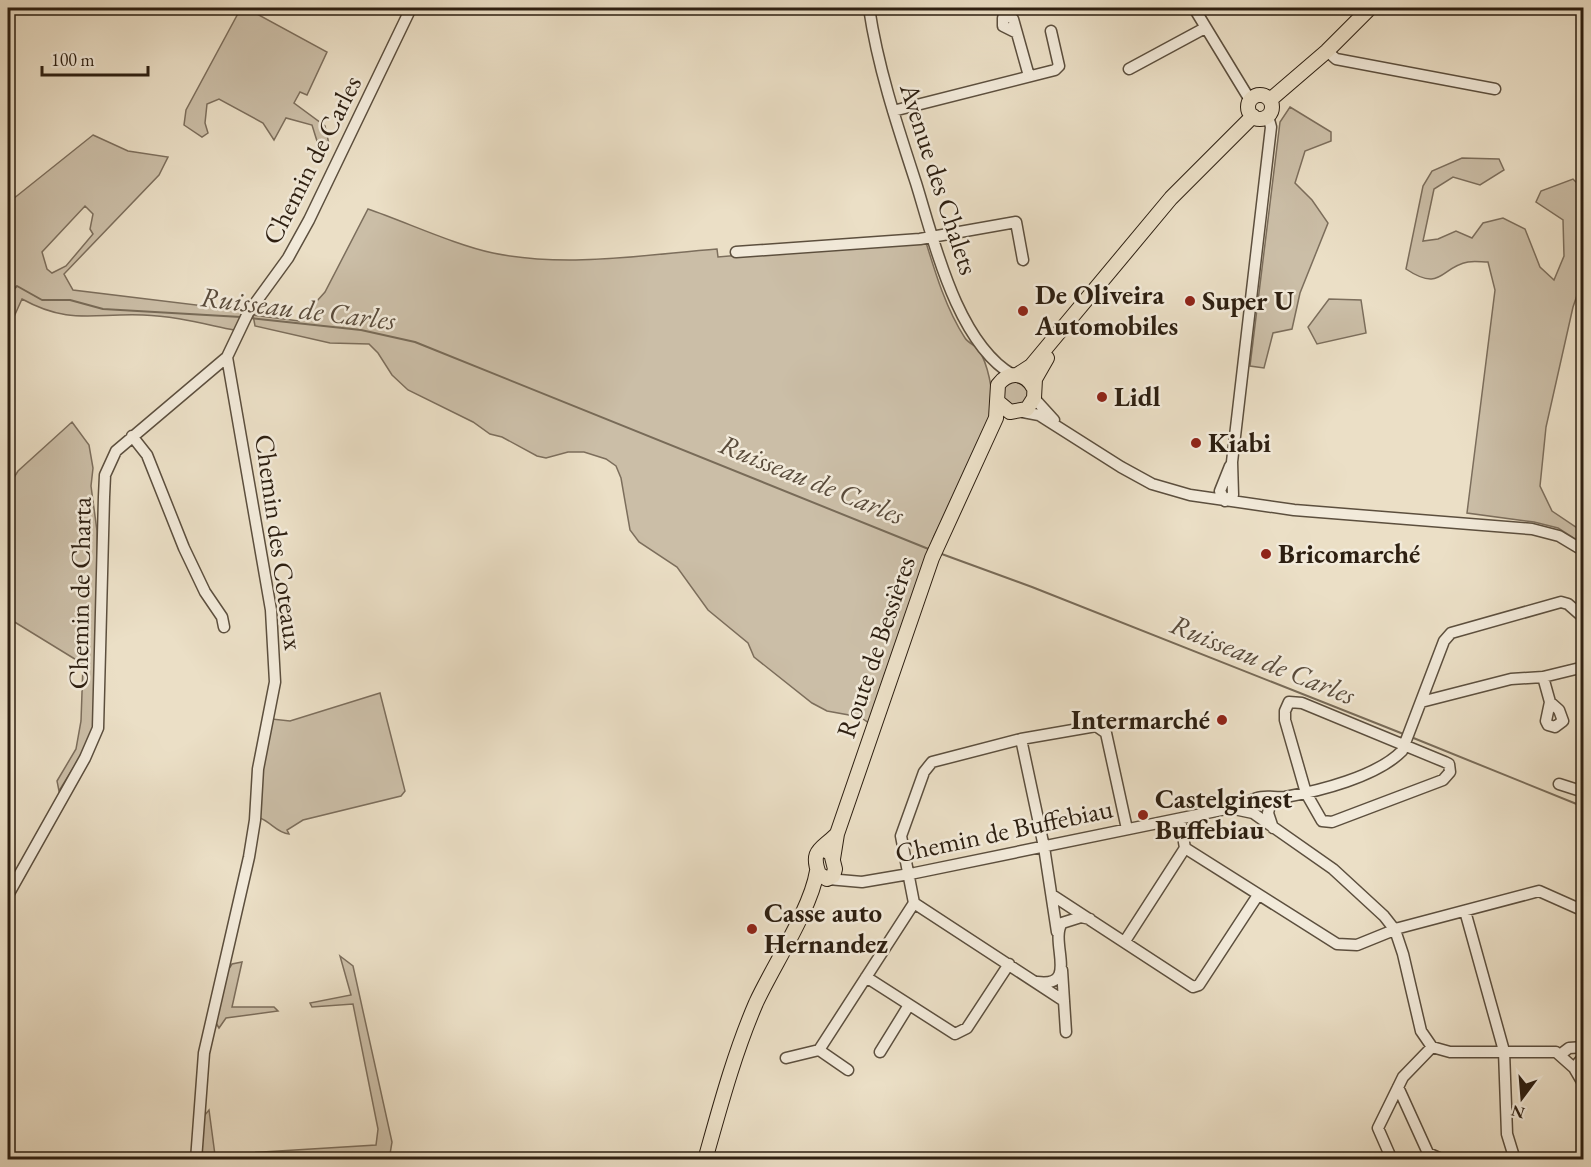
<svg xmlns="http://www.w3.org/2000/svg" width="1591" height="1167" viewBox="0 0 1591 1167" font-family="'EB Garamond',serif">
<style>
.green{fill:#cbbea7;stroke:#7c6e5c;stroke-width:1.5;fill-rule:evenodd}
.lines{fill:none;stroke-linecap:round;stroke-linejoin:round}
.stream{stroke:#786b58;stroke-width:2}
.minor-casing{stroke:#5c4f3e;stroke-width:13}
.major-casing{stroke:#2d1f11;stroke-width:16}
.minor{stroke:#f2eada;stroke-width:10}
.major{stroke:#ebdfc6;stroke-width:14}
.poi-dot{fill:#8f2418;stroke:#f2eada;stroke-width:2}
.labels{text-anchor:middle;stroke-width:5;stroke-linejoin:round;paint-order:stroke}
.street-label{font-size:27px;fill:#2d1f11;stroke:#f2eada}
.poi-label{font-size:27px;font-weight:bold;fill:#2d1f11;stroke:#f2eada;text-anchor:start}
.water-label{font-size:28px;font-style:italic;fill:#594b3b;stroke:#f2eada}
</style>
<rect width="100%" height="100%" fill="#ebdfc6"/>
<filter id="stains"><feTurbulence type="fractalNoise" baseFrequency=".00333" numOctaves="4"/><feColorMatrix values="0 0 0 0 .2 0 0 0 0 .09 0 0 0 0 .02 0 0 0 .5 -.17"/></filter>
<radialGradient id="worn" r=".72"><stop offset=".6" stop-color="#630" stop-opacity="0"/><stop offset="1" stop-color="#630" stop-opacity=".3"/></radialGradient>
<path class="green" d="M241,8H246L327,52L307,95L300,92L294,103L325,126L329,144L317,141L312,125L286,118L274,140L263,123L219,99L207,104L205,123L208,133L202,137L184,125L186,110Z
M1290,107L1331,132V141L1305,151L1295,183L1312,200L1328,223L1300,293L1292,329L1273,333L1264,368L1250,366L1280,122Z
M93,135L128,151L168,157L159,175L64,274L73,290L246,311L234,330C204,324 174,316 143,315C93,313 69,325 22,299L8,330V203ZM85,206L93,214L90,229L93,234L66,266L52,273L47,269L42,252Z
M1462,158L1499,159L1504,170L1480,185L1453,177L1434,189L1423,241L1438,239L1456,231L1472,238L1483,223L1503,218L1525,229L1540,267L1554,280L1564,256L1563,220L1536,202L1541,191L1573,179L1583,189V278L1573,307L1546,427L1540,486L1552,511L1583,532V544L1558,528L1534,522L1467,513L1495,290L1488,262C1482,262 1474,261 1468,262C1440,267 1442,293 1406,269L1423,186L1432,171Z
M368,209C406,222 455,245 493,253C566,268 643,255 717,249L718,257L925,239C935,272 946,309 965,338C968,343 975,345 979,350C990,368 993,396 994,417L934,536L869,723L860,717L827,711L812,703L754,657L748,643L708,610L677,567L639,542L630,530L621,478L616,466L606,459L584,452H568L546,458L537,456L502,437L490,434L473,422L408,390L392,375L378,353L369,344L330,343L255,326L253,315L299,321L325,292Z
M1329,299L1361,300L1366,333L1317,344L1308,327Z
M1020,379L1031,395L1024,406L1005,405L1002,386Z
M72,422L89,445L93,468L91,486L97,531V717L90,741L59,791L57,781L76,749L81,721L83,664L8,618V487L18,471Z
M380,693L405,791L401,796L303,820L287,830L289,834C277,833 271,822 260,818L262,762L272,719L290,721Z
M340,956L353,966L392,1142L390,1154L375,1157V1160H201L204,1116L209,1110L215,1155L376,1145L378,1129L353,1004L312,1007L310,1003L351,995Z
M242,962L232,1007H274L278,1011L226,1018L219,1028L216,1023L225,975L232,964Z"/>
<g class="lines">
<path class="stream" d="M8,228C14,246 16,264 8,282
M8,291L9,294L17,286L42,300H70L103,309L241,317
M250,318L361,330L415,342L931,550
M939,553L1032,587L1406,735
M1411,737L1584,807"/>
<g class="minor-casing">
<path id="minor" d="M869,8C878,68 897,125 916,183C934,241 957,343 1013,375
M1194,8L1250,100
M1017,33L1003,26V18L1006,16L1013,19L1029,76
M1327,51L1336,59L1495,89
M1129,69L1205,28
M893,111L1055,70L1059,66L1051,31
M736,252L920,239L1016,222L1023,260
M1034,398L1054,420
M1023,412L1039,415L1121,467L1152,484L1190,495L1294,510L1532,529L1559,536L1584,551
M132,436L147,455L184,548L205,592L222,617L224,627
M1225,501L1233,495L1232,462L1271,127L1268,116
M1225,501L1220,491L1230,466
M1543,677L1550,702L1546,721L1548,725L1555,727L1563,721L1559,710L1550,702
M1289,702L1302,703L1445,762L1449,764L1450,772L1443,780L1332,822L1322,821L1306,793L1285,720V711Z
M1421,702L1511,679L1543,677L1584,667
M1021,739L1044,847L1057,932
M1559,784L1584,792
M1270,805L1268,813L1273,828
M1234,809L1253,813L1333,869L1384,916L1395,930L1403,954L1421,1031L1432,1047L1450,1052H1556L1574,1068L1584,1085
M1180,819L1185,848L1337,944L1357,945L1399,928L1539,891L1584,911
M828,879L862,882L915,873L1231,808C1240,805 1248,802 1257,798C1265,795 1276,798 1285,797C1319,791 1376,777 1402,751L1444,641L1451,633L1561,602L1568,604L1584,618
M8,895L85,758L98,728L104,497L105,475L116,451L227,357L248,313L288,258L309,220L411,8
M1052,895L1193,987L1199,985L1258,895
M1465,911L1504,1051L1507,1134L1515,1160
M1125,941L1185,848
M1062,970L1066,1032
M866,977L955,1034L967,1028L1009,964
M1037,982C1080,988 1049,942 1062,923L1081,917L1090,919
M1064,1001L914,903L901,836L924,772L932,762L1021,739L1096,726L1106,733L1127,829
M880,1052L909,1005
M1561,1054L1569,1048L1584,1047
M786,1058L819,1050
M1574,1068L1584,1056
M848,1070L819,1050L914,903
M1398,1087L1428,1153L1443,1160
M196,1160L204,1053L249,857L255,820L258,769L275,682L271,610L227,357
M1392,1160L1378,1128L1403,1077L1432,1047"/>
</g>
<g class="major-casing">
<path id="major" d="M1248 107a12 12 0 1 1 24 0a12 12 0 1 1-24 0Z
M1270,100L1327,51L1370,8
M1017,375L1031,366L1171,198L1253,116
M998,402L1010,412L1027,409L1034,398L1035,379L1047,358
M822,849L831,853L835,869L833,876L827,879L819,874C810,850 821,850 836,835
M833,859L837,834L932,558L996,418L998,385C1008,371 1025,372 1033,387
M705,1160C720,1107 734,1054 756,1003C773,966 811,909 817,871"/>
</g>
<use href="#minor" class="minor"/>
<use href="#major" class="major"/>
</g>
<g class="poi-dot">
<circle cx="1190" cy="301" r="6"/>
<circle cx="1023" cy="311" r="6"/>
<circle cx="1102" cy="397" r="6"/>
<circle cx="1196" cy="443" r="6"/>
<circle cx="1266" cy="554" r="6"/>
<circle cx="1222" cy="720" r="6"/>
<circle cx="1143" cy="815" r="6"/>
<circle cx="752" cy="929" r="6"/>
</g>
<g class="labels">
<g class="street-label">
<text transform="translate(312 160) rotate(-63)" y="9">Chemin de Carles</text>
<text transform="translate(939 179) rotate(72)" y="9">Avenue des Chalets</text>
<text transform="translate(279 542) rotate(82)" y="9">Chemin des Coteaux</text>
<text transform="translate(80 593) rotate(-89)" y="9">Chemin de Charta</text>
<text transform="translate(876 647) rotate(-71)" y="9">Route de Bessières</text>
<text transform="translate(1004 831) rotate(-12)" y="9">Chemin de Buffebiau</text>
</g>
<g class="poi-label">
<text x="1035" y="304">De Oliveira<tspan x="1035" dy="31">Automobiles</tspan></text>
<text x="1202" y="310">Super U</text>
<text x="1114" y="406">Lidl</text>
<text x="1208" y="452">Kiabi</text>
<text x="1278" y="563">Bricomarché</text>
<text x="1210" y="729" text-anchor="end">Intermarché</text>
<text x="1155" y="808">Castelginest<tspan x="1155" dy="31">Buffebiau</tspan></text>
<text x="764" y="922">Casse auto<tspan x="764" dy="31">Hernandez</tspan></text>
</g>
<g class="water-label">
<text transform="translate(298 308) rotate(7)" y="10">Ruisseau de Carles</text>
<text transform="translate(812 479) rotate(22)" y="10">Ruisseau de Carles</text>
<text transform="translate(1263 659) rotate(22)" y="10">Ruisseau de Carles</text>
</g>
</g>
<rect width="1591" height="1167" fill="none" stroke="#ebdfc6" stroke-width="30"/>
<rect x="9" y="9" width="1573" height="1149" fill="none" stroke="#2d1f11" stroke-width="3"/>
<rect x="15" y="15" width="1561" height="1137" fill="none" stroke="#2d1f11" stroke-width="1.5"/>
<g transform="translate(1522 1098) rotate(196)" stroke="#f2eada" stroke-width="4.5" paint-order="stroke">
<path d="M0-4.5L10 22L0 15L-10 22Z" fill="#2d1f11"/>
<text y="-9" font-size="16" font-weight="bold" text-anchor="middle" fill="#2d1f11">N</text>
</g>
<path d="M42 66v9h106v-9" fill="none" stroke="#2d1f11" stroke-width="3"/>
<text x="51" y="66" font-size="18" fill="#2d1f11" stroke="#f2eada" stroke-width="4.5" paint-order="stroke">100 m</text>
<rect width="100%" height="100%" filter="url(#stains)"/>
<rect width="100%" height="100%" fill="url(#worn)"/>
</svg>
